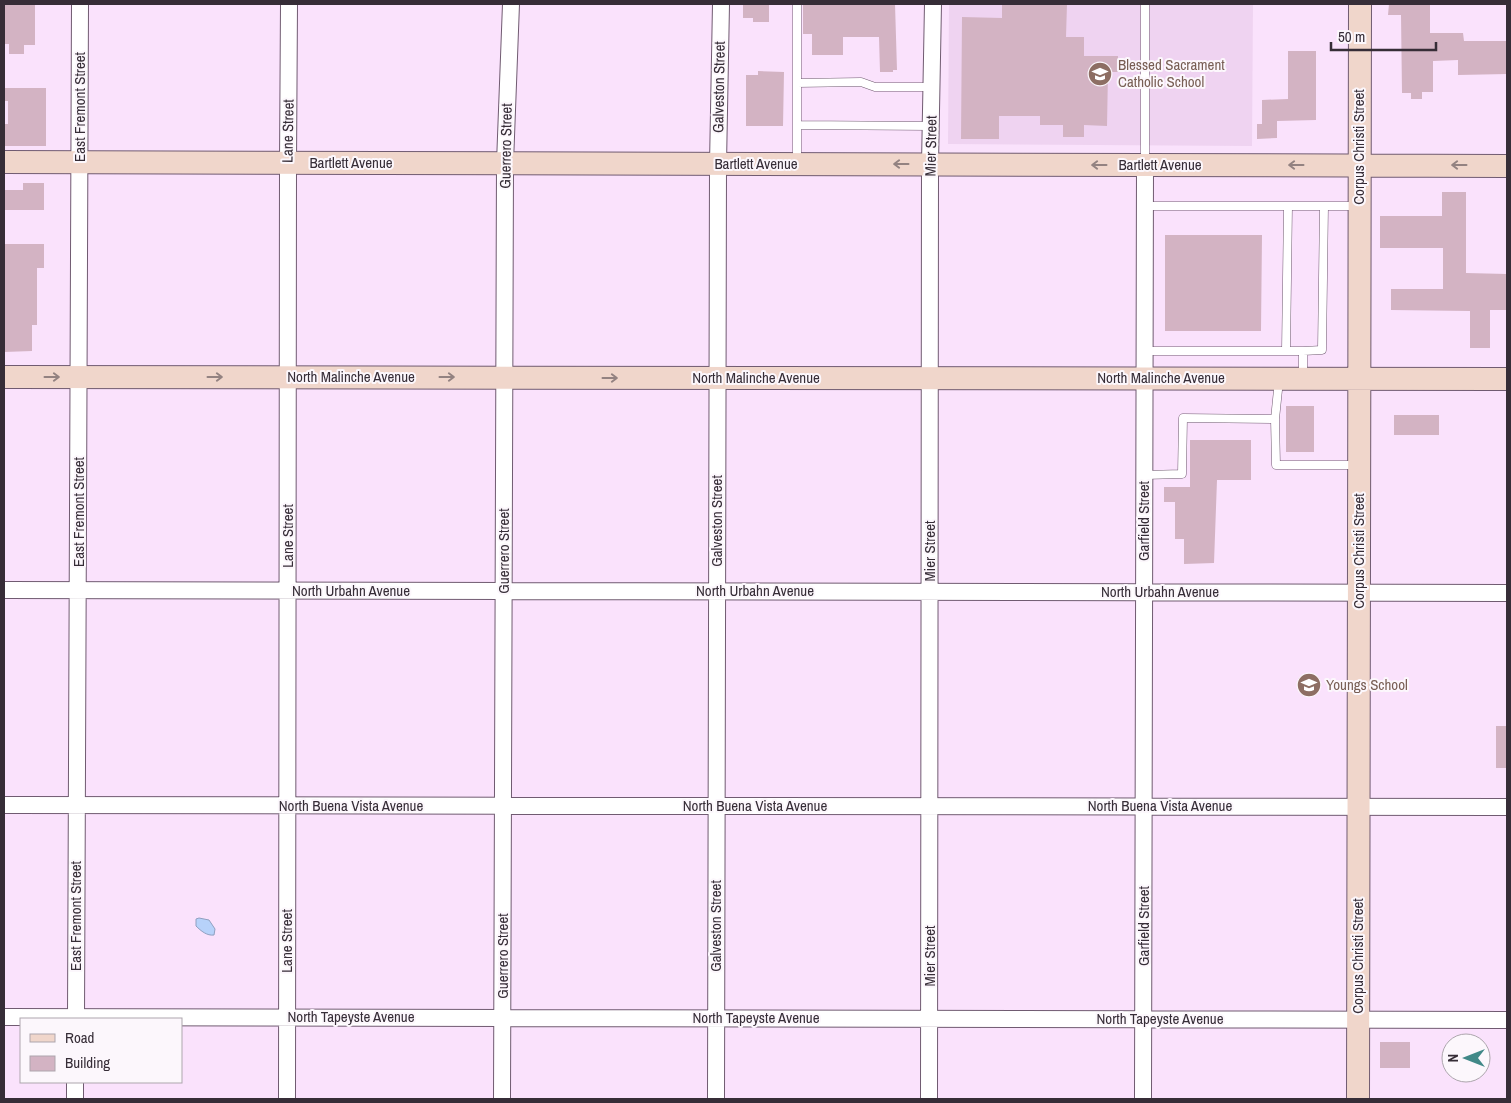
<svg xmlns="http://www.w3.org/2000/svg" width="1511" height="1103" viewBox="0 0 1511 1103" font-family="'Archivo Narrow',sans-serif">
<style>
.built{fill:#efd3f1}
.water{fill:#b7d2fa;stroke:#90a0c0}
.building{fill:#d3b3c3}
.lines{fill:none;stroke-linecap:round;stroke-linejoin:round}
.lane-casing{stroke:#705b71;stroke-width:9}
.street-casing{stroke:#705b71;stroke-width:18}
.secondary-casing{stroke:#705b71;stroke-width:24}
.lane{stroke:#fff;stroke-width:8}
.street{stroke:#fff;stroke-width:16}
.secondary{stroke:#f0d6cb;stroke-width:22}
.oneway{stroke:#938281}
.labels{text-anchor:middle;stroke-width:4;stroke-linejoin:round;paint-order:stroke}
.education-label{font-size:15px;fill:#785e54;stroke:#fcf7fc;text-anchor:start}
.street-label{font-size:15px;fill:#362d37;stroke:#fcf7fc}
</style>
<rect width="100%" height="100%" fill="#fae2fc"/>
<path class="built" d="M949,4H1253L1252,146L948,144Z"/>
<path class="water" d="M199,918L209,920L215,929L214,935C207,936 201,931 196,926V919Z"/>
<path class="building" d="M4,4H35V45H24V54H9V44H4Z
M743,4H769V22H753V18H743Z
M803,4H895L897,70H893V72H880L879,37H843V55H812V34H803Z
M1002,4H1067L1066,37H1084V56H1118V72H1108L1107,126L1084,125V137H1063V125H1040V116H999V139H961L962,17L1002,18Z
M1389,4H1430V33H1463L1464,41H1507V74L1458,75V60L1433,61V92H1422V99H1411V93H1402L1401,15H1388Z
M1288,51H1316V120L1277,121V138L1257,139V124H1262V100L1288,99Z
M758,71L784,72L783,126H746V75H758Z
M4,88H46V146H4V124H8V101H4Z
M23,183H44V210H4V190H23Z
M1442,192H1466V273L1507,274V310H1490V348H1470V311L1391,310V289H1443V248H1380V216H1442Z
M1165,235H1262L1261,331H1165Z
M4,244H44V268H37V325H32V351L4,352Z
M1286,406H1314V452H1286Z
M1394,415H1439V435H1394Z
M1190,440H1251V480H1217L1214,563L1184,564V539H1175V502H1164V487H1190Z
M1496,726H1507V768H1496Z
M1380,1042H1410V1068H1380Z"/>
<g class="lines">
<g class="lane-casing">
<path id="lane" d="M797,4V162
M797,83L861,82L875,87H932
M797,125L931,126
M1145,163V4
M1145,206H1357
M1145,351H1303V376
M1286,351L1288,206
M1303,351L1322,350L1324,206
M1279,380L1275,419L1276,465H1357
M1144,475L1182,474L1183,418L1275,419"/>
</g>
<g class="street-casing">
<path id="street" d="M4,590L1507,593
M4,805L1507,807
M4,1017L1507,1020
M76,1019L80,4
M75,1099V1082
M287,1099L288,163L289,4
M502,1099L505,163L511,4
M716,1099L718,164L721,4
M929,1099L930,164L933,4
M1143,1099L1145,165"/>
</g>
<g class="secondary-casing">
<path id="secondary" d="M4,162L1507,166
M4,377L1507,379
M1358,1099L1360,4"/>
</g>
<use href="#lane" class="lane"/>
<use href="#street" class="street"/>
<use href="#secondary" class="secondary"/>
</g>
<defs><path id="oneway-shaft" d="M-6 0H5M1.5-3L5.5 0L1.5 3" fill="none" stroke-width="1.6" stroke-linecap="round" stroke-linejoin="round" transform="scale(1.25)"/></defs>
<g class="oneway">
<use href="#oneway-shaft" transform="translate(901 164) rotate(-180)"/>
<use href="#oneway-shaft" transform="translate(1099 165) rotate(-180)"/>
<use href="#oneway-shaft" transform="translate(1296 165) rotate(-180)"/>
<use href="#oneway-shaft" transform="translate(1459 165) rotate(-180)"/>
<use href="#oneway-shaft" transform="translate(52 377)"/>
<use href="#oneway-shaft" transform="translate(215 377)"/>
<use href="#oneway-shaft" transform="translate(447 377)"/>
<use href="#oneway-shaft" transform="translate(610 378)"/>
</g>
<defs>
<g id="school-disc" transform="scale(1.25)"><circle r="9.5" fill="#8d6e63" stroke="#fcf7fc"/><path d="M0-5L7-2L0 1L-7-2ZM-4 1L0 2.5L4 1V4Q0 6-4 4Z" fill="#fff"/></g>
</defs>
<g fill-rule="evenodd">
<use href="#school-disc" x="1100" y="74"/>
<use href="#school-disc" x="1309" y="685"/>
</g>
<g class="labels">
<g class="education-label">
<text x="1118" y="70">Blessed Sacrament<tspan x="1118" dy="17">Catholic School</tspan></text>
<text x="1326" y="690">Youngs School</text>
</g>
<g class="street-label">
<text transform="translate(719 87) rotate(-89)" y="5">Galveston Street</text>
<text transform="translate(80 107) rotate(-90)" y="5">East Fremont Street</text>
<text transform="translate(288 131) rotate(-89)" y="5">Lane Street</text>
<text transform="translate(506 146) rotate(-89)" y="5">Guerrero Street</text>
<text transform="translate(931 146) rotate(-89)" y="5">Mier Street</text>
<text transform="translate(1359 147) rotate(-90)" y="5">Corpus Christi Street</text>
<text x="351" y="168">Bartlett Avenue</text>
<text x="756" y="169">Bartlett Avenue</text>
<text x="1160" y="170">Bartlett Avenue</text>
<text x="351" y="382">North Malinche Avenue</text>
<text x="756" y="383">North Malinche Avenue</text>
<text x="1161" y="383">North Malinche Avenue</text>
<text transform="translate(79 512) rotate(-90)" y="5">East Fremont Street</text>
<text transform="translate(717 521) rotate(-90)" y="5">Galveston Street</text>
<text transform="translate(1144 521) rotate(-90)" y="5">Garfield Street</text>
<text transform="translate(288 536) rotate(-90)" y="5">Lane Street</text>
<text transform="translate(504 551) rotate(-90)" y="5">Guerrero Street</text>
<text transform="translate(930 551) rotate(-90)" y="5">Mier Street</text>
<text transform="translate(1359 551) rotate(-90)" y="5">Corpus Christi Street</text>
<text x="351" y="596">North Urbahn Avenue</text>
<text x="755" y="596">North Urbahn Avenue</text>
<text x="1160" y="597">North Urbahn Avenue</text>
<text x="351" y="811">North Buena Vista Avenue</text>
<text x="755" y="811">North Buena Vista Avenue</text>
<text x="1160" y="811">North Buena Vista Avenue</text>
<text transform="translate(76 916) rotate(-90)" y="5">East Fremont Street</text>
<text transform="translate(716 926) rotate(-90)" y="5">Galveston Street</text>
<text transform="translate(1144 926) rotate(-90)" y="5">Garfield Street</text>
<text transform="translate(287 941) rotate(-90)" y="5">Lane Street</text>
<text transform="translate(503 956) rotate(-90)" y="5">Guerrero Street</text>
<text transform="translate(930 956) rotate(-90)" y="5">Mier Street</text>
<text transform="translate(1358 956) rotate(-90)" y="5">Corpus Christi Street</text>
<text x="351" y="1022">North Tapeyste Avenue</text>
<text x="756" y="1023">North Tapeyste Avenue</text>
<text x="1160" y="1024">North Tapeyste Avenue</text>
</g>
</g>
<rect width="1511" height="1103" fill="none" stroke="#362d37" stroke-width="10"/>
<rect x="20" y="1018" width="162" height="65" fill="#fcf7fc" stroke="#ada6ad"/>
<rect x="30" y="1034" width="25" height="8" fill="#f0d6cb" stroke="#ada6ad"/>
<text x="65" y="1043" font-size="15" fill="#362d37">Road</text>
<rect x="30" y="1056" width="25" height="15" fill="#d3b3c3" stroke="#ada6ad"/>
<text x="65" y="1068" font-size="15" fill="#362d37">Building</text>
<g transform="translate(1466 1058) rotate(270)"><circle r="24" fill="#fcf7fc" stroke="#ada6ad"/>
<path d="M0-4L9 19L0 12L-9 19Z" fill="#418988"/>
<text y="-8" font-size="14" font-weight="bold" text-anchor="middle" fill="#362d37">N</text>
</g>
<path d="M1331 42v8h105v-8" fill="none" stroke="#362d37" stroke-width="2.5"/>
<text x="1338" y="42" font-size="15" fill="#362d37" stroke="#fcf7fc" stroke-width="4" paint-order="stroke">50 m</text>
</svg>
